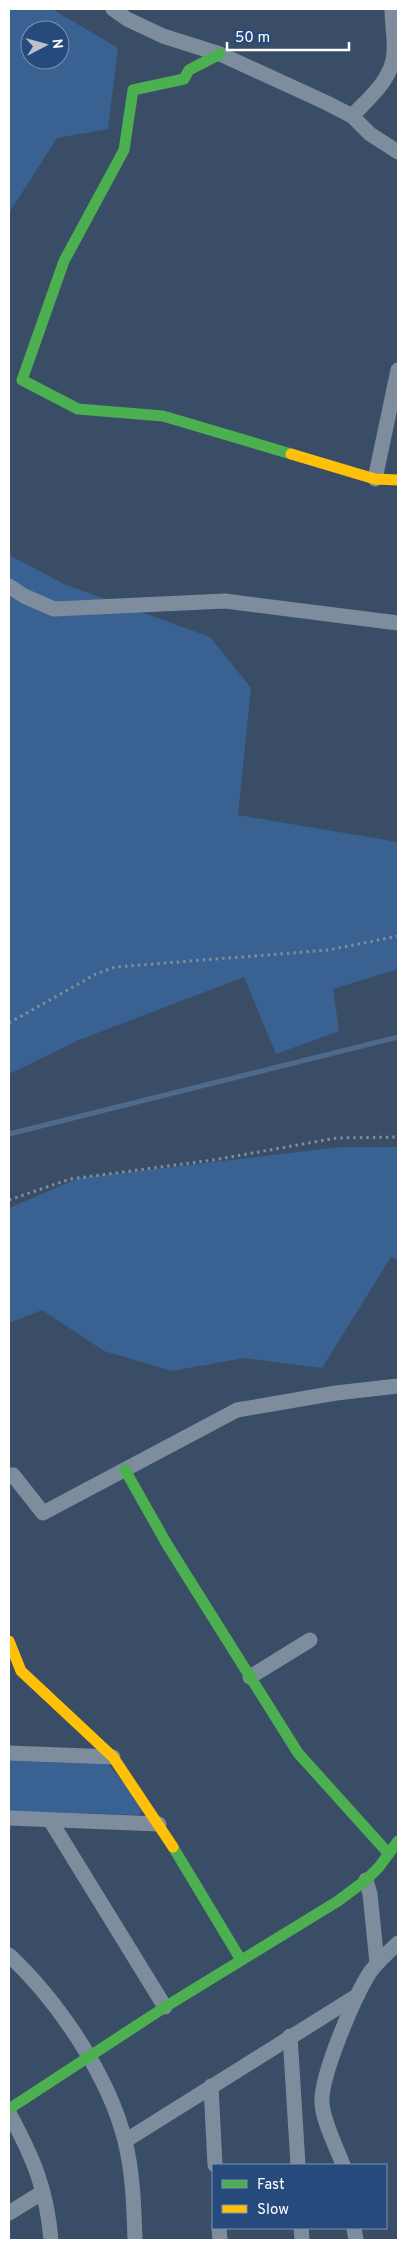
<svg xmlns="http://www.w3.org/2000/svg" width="407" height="2249" viewBox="0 0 407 2249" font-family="Overpass,sans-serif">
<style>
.green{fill:#396191;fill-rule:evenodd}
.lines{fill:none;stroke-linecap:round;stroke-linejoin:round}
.stream{stroke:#4f698b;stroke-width:5}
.path{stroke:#7e8d9e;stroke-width:3;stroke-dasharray:2.5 4;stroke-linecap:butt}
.street{stroke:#7e8d9e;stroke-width:15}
.fast{stroke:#4caf50;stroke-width:11}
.slow{stroke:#ffc107;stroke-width:11}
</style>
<rect width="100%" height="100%" fill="#3a4d67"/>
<path class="green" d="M9,9H52L118,48L108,129L57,138L9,213ZM30,30H60V60H30Z
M9,555L64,584L210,637L251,688L238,815L398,842V969L333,989L339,1031L276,1054L244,977L79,1040L9,1074Z
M341,1147H398V1260L391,1257L322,1368L244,1358L172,1371L104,1351L42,1310L9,1323V1208L79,1178Z
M9,1759L106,1762L145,1808L138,1815L9,1811Z"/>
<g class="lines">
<path class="stream" d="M9,1134L398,1037"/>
<path class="path" d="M9,1023L96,974L115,967L329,950L398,936
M9,1200L70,1179L213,1160L337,1138L398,1137"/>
<path class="street" d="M113,9L127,19L163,36L220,54L327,103L352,116L370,134L398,152
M352,116C369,98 393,79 394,52C395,38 392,23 392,9
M375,479L398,370
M9,586L24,596L54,609L225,601L398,623
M9,1477L13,1475L43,1513L237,1410L336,1393L398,1386
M250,1677L310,1640
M9,1753L113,1757
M9,1818L159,1824
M50,1820L165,2007
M366,1880L370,1894L377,1963
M9,1955C58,2001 109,2076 125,2141C133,2173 134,2208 135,2240
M290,2036L298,2165
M211,2086L215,2165
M9,2113C33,2157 47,2190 51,2240
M125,2141L358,1995
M343,2165C337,2148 323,2122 322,2103C320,2077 353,2001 367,1977C374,1964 387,1954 398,1943
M9,2213L43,2192
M219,2228L220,2240
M301,2228L302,2240
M354,2228L356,2240"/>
<path class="fast" d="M220,54L189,70L184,79L133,90L124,150L64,261L22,380L78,409L163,416L291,454
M125,1470L168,1546L298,1753L389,1854
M173,1847L241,1960
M9,2109L165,2007L338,1901L366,1880L379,1867L398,1841"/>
<path class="slow" d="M291,454L375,479L398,480
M9,1641L21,1671L113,1757L173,1847"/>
</g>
<rect width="407" height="2249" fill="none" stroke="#ffffff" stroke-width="20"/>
<rect x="212" y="2164" width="175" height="65" fill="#264a7b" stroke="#7d92b0"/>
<rect x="222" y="2180" width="25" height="8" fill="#4caf50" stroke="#7d92b0"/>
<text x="257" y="2189" font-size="15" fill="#ffffff">Fast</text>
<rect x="222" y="2205" width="25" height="8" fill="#ffc107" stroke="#7d92b0"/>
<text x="257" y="2214" font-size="15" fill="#ffffff">Slow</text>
<g transform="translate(45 45) rotate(84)"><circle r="24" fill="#264a7b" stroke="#7d92b0"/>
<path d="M0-4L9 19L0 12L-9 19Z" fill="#bac1ca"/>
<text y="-8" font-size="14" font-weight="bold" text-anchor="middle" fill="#ffffff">N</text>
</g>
<path d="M227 42v8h122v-8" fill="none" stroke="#ffffff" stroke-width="2.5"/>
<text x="235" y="42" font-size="15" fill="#ffffff" stroke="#264a7b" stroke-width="4" paint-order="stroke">50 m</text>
</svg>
